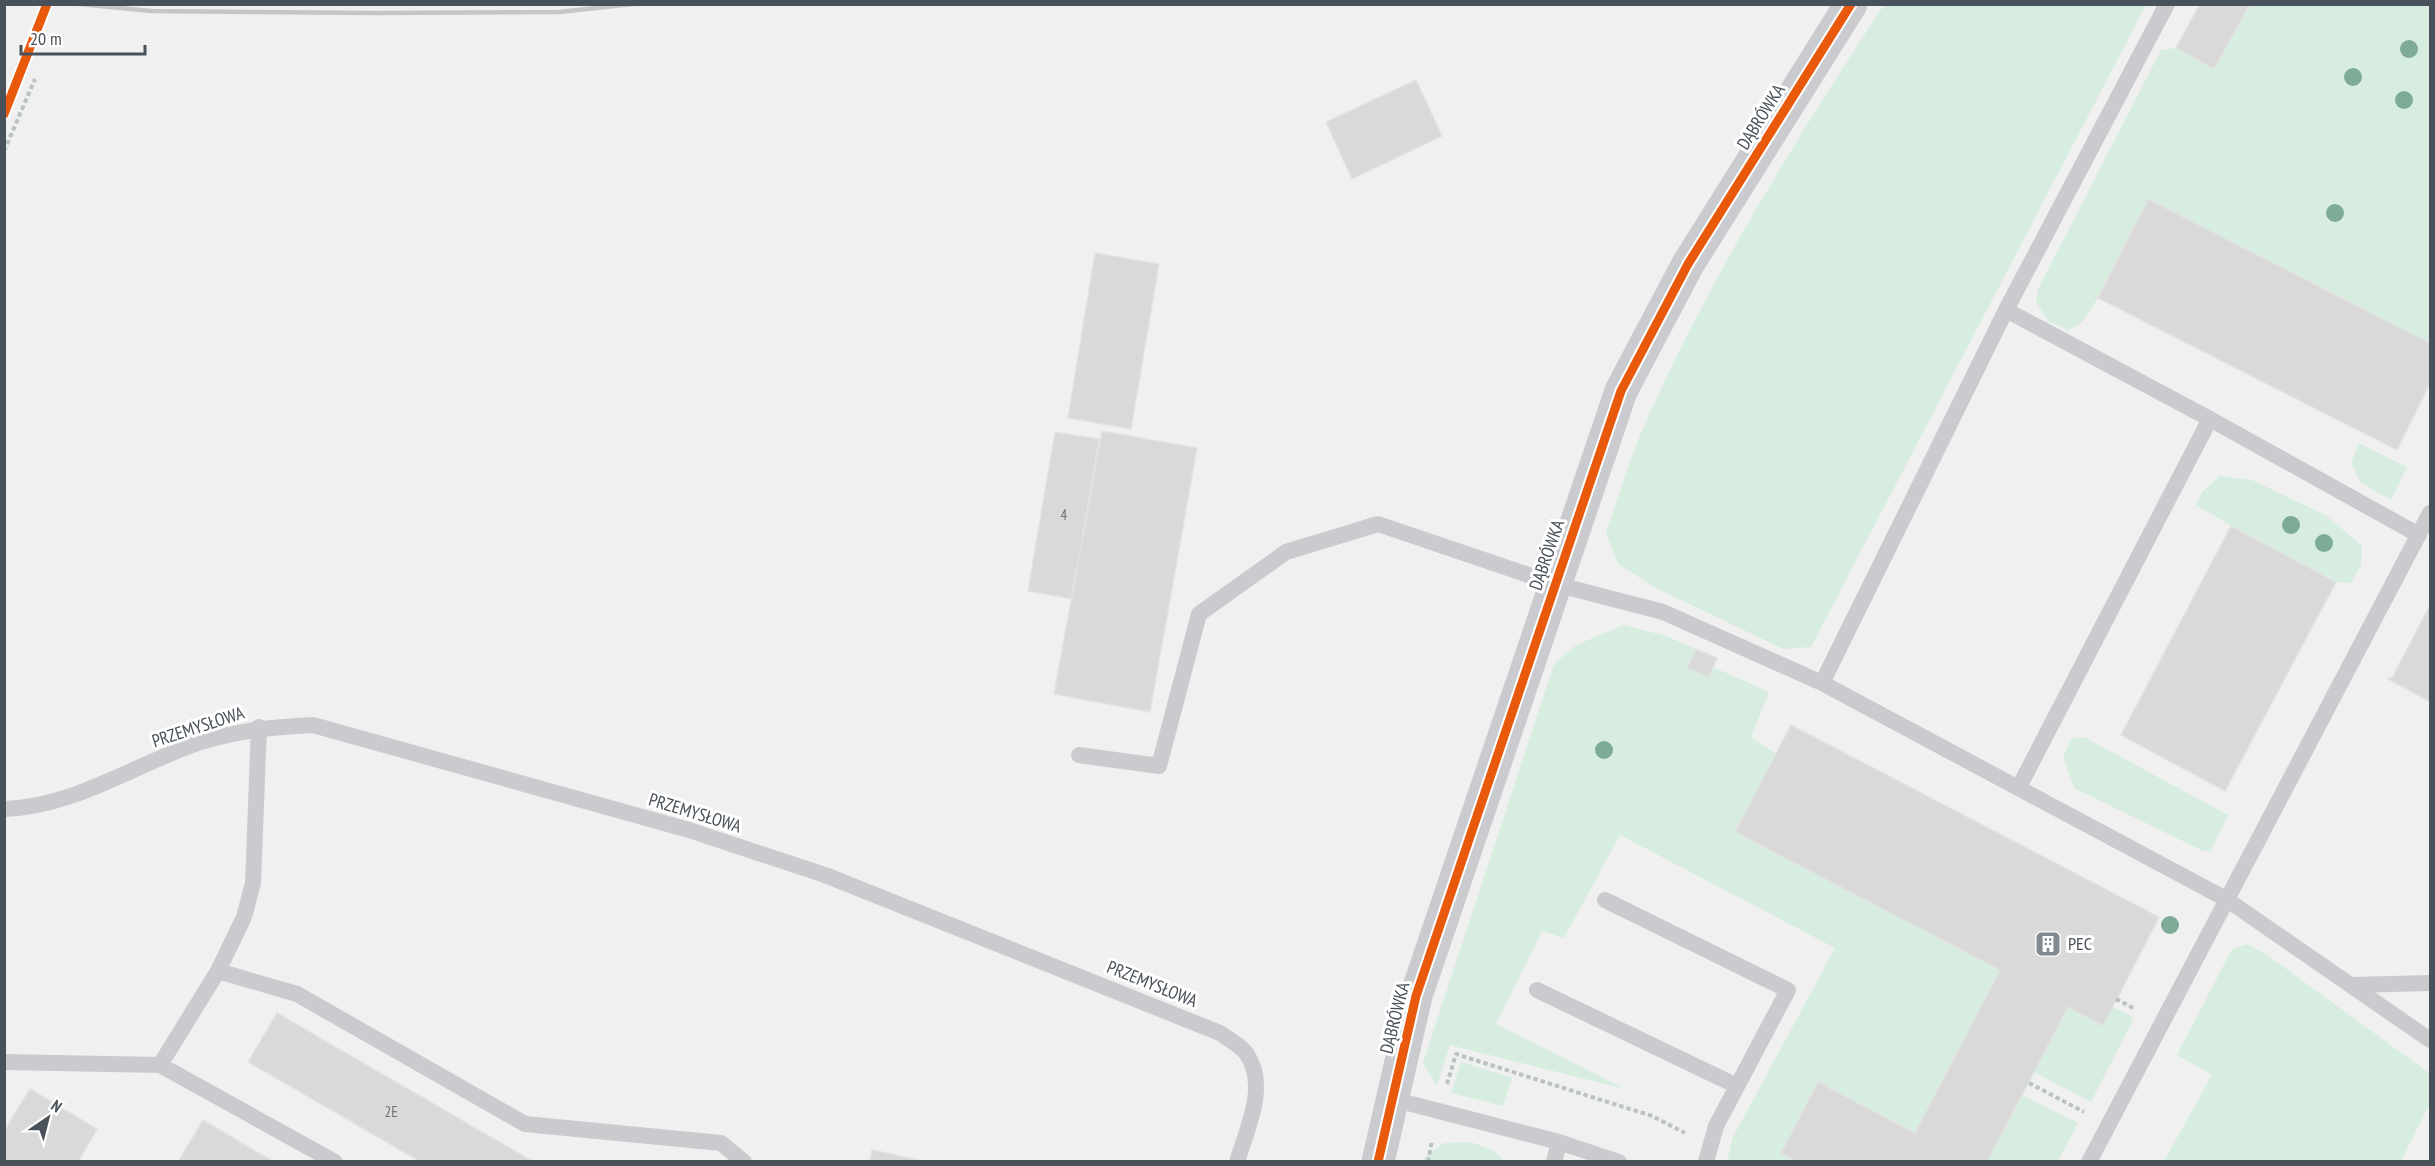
<svg xmlns="http://www.w3.org/2000/svg" width="2435" height="1166" viewBox="0 0 2435 1166" font-family="'PT Sans Narrow',sans-serif">
<style>
.green{fill:#d7ede0}
.building{fill:#d9d9da;stroke:#e1e2e2;stroke-width:1.5}
.lines{fill:none;stroke-linecap:round;stroke-linejoin:round}
.path{stroke:#b9c3c0;stroke-width:4;stroke-dasharray:4.5 3;stroke-linecap:butt}
.lane{stroke:#cacbce;stroke-width:16}
.street{stroke:#cacbce;stroke-width:33}
.rail{stroke:#c5c6c8;stroke-width:4.5}
.cycleway-casing{stroke:#fff;stroke-width:13}
.cycleway{stroke:#e8590c;stroke-width:9}
.tree{fill:#7eab97}
.labels{text-anchor:middle;stroke-width:6;stroke-linejoin:round;paint-order:stroke}
.number-label{font-size:15px;fill:#6e747b}
.street-label{font-size:18px;fill:#49515a;stroke:#fff}
.poi-label{font-size:18px;fill:#49515a;stroke:#fff;text-anchor:start}
</style>
<rect width="100%" height="100%" fill="#f0f0f0"/>
<path class="green" d="M1884,5H2146L1811,647L1783,649L1654,587L1618,564L1606,533C1619,496 1630,457 1646,422C1711,276 1796,138 1884,5Z
M2250,5H2430V343L2148,199L2098,298L2082,322L2069,330L2049,322L2036,302L2038,289L2161,50L2176,48L2214,69Z
M2359,443L2407,467L2391,500L2360,482L2351,463Z
M2220,476L2252,480L2327,516L2362,546L2361,565L2351,583L2336,582L2231,526L2196,505L2202,492Z
M1624,625L1666,636L1696,649L1688,667L1709,677L1713,667L1769,692L1751,737L1776,754L2000,970L1915,1133L1818,1082L1781,1153L1797,1161H1727L1733,1137L1835,948L1620,835L1564,938L1542,931L1496,1024L1625,1089L1450,1045L1437,1086L1423,1063L1554,664L1576,645Z
M2084,737L2228,815L2211,851H2203L2074,788L2063,757L2071,739Z
M2247,944L2267,955L2429,1073L2430,1103L2401,1161H2164L2212,1075L2177,1055L2232,949Z
M2068,1007L2102,1026L2113,1007L2134,1018L2091,1102L2034,1072Z
M1461,1062L1512,1078L1503,1106L1451,1093Z
M2022,1095L2078,1123L2058,1161H1987Z
M1471,1142L1494,1151L1504,1161H1420L1444,1143Z"/>
<path class="building" d="M2200,4H2250L2214,69L2176,48Z
M1416,80L1442,136L1352,179L1326,122Z
M2148,199L2430,343V383L2397,450L2098,298Z
M1095,253L1159,264L1131,429L1068,418Z
M1102,431L1197,448L1150,712L1054,694Z
M1055,432L1099,439L1072,599L1028,591Z
M2231,526L2336,582L2225,791L2121,735Z
M2430,605V702L2388,679L2389,677L2392,678Z
M1696,649L1717,658L1709,677L1687,668Z
M1791,725L2159,917L2103,1026L2068,1007L1987,1162H1797L1781,1153L1818,1082L1915,1133L2000,970L1735,832Z
M277,1013L534,1162H421L248,1062Z
M30,1089L97,1129L78,1162H4V1131Z
M203,1120L274,1162H178Z
M872,1150L928,1162H870Z"/>
<g class="lines">
<path class="path" d="M4,151L35,79
M2116,999L2135,1009
M2029,1083L2084,1112
M1447,1084L1456,1054L1652,1116L1685,1133
M1428,1162L1432,1140"/>
<path class="lane" d="M2167,4L2006,310L2210,419L2419,535
M1822,683L2006,310
M1079,755L1159,766L1199,614L1286,552L1378,524L1555,584L1663,612L1822,683L2226,899L2430,1040
M2019,787L2210,419
M4,809C76,807 138,762 204,741C242,730 274,727 313,725L689,830L825,875L1220,1033C1228,1039 1240,1045 1246,1053C1269,1085 1247,1128 1237,1162
M1605,900L1788,990L1716,1126L1706,1162
M218,971L297,994L525,1124L721,1143L744,1162
M2351,985L2430,983
M1537,990L1737,1086
M4,1062L160,1065L218,971L244,917L253,883L259,727
M160,1065L335,1162
M1392,1099L1559,1142L1619,1162
M1554,1162L1559,1142
M2089,1162L2430,513"/>
<path class="street" d="M1378,1162L1416,996L1621,391L1688,264L1851,4"/>
<path class="rail" d="M80,4L151,11L376,13L559,12L633,4"/>
<g class="cycleway-casing">
<path id="cycleway" d="M4,114L47,4
M1378,1162L1416,996L1621,391L1688,264L1851,4"/>
</g>
<use href="#cycleway" class="cycleway"/>
</g>
<g class="tree">
<circle cx="2409" cy="49" r="9"/>
<circle cx="2353" cy="77" r="9"/>
<circle cx="2404" cy="100" r="9"/>
<circle cx="2335" cy="213" r="9"/>
<circle cx="2291" cy="525" r="9"/>
<circle cx="2324" cy="543" r="9"/>
<circle cx="1604" cy="750" r="9"/>
<circle cx="2170" cy="925" r="9"/>
</g>
<defs>
<g id="building-square" transform="scale(1.35)"><rect x="-9" y="-9" width="18" height="18" rx="4" fill="#83898e" stroke="#fff"/><path d="M-4-6H4V6H1V3H-1V6H-4ZM-2.5-4.3h1.7v1.8h-1.7ZM.8-4.3h1.7v1.8H.8ZM-2.5-1h1.7V.8h-1.7ZM.8-1h1.7V.8H.8Z" fill="#fff"/></g>
</defs>
<g fill-rule="evenodd">
<use href="#building-square" x="2048" y="944"/>
</g>
<g class="labels">
<g class="number-label">
<text x="1064" y="520">4</text>
<text x="391" y="1117">2E</text>
</g>
<g class="street-label">
<text transform="translate(1761 117) rotate(-58)" y="6">DĄBRÓWKA</text>
<text transform="translate(1547 555) rotate(-71)" y="6">DĄBRÓWKA</text>
<text transform="translate(198 727) rotate(-18)" y="6">PRZEMYSŁOWA</text>
<text transform="translate(695 813) rotate(17)" y="6">PRZEMYSŁOWA</text>
<text transform="translate(1152 984) rotate(22)" y="6">PRZEMYSŁOWA</text>
<text transform="translate(1395 1018) rotate(-76)" y="6">DĄBRÓWKA</text>
</g>
<g class="poi-label">
<text x="2068" y="950">PEC</text>
</g>
</g>
<rect width="2435" height="1166" fill="none" stroke="#49515a" stroke-width="12"/>
<g transform="translate(48 1118) rotate(35)" stroke="#ffffff" stroke-width="4.5" paint-order="stroke">
<path d="M0-4.5L10 22L0 15L-10 22Z" fill="#49515a"/>
<text y="-9" font-size="16" font-weight="bold" text-anchor="middle" fill="#49515a">N</text>
</g>
<path d="M21 45v9h124v-9" fill="none" stroke="#49515a" stroke-width="3"/>
<text x="30" y="45" font-size="18" fill="#49515a" stroke="#ffffff" stroke-width="4.5" paint-order="stroke">20 m</text>
</svg>
